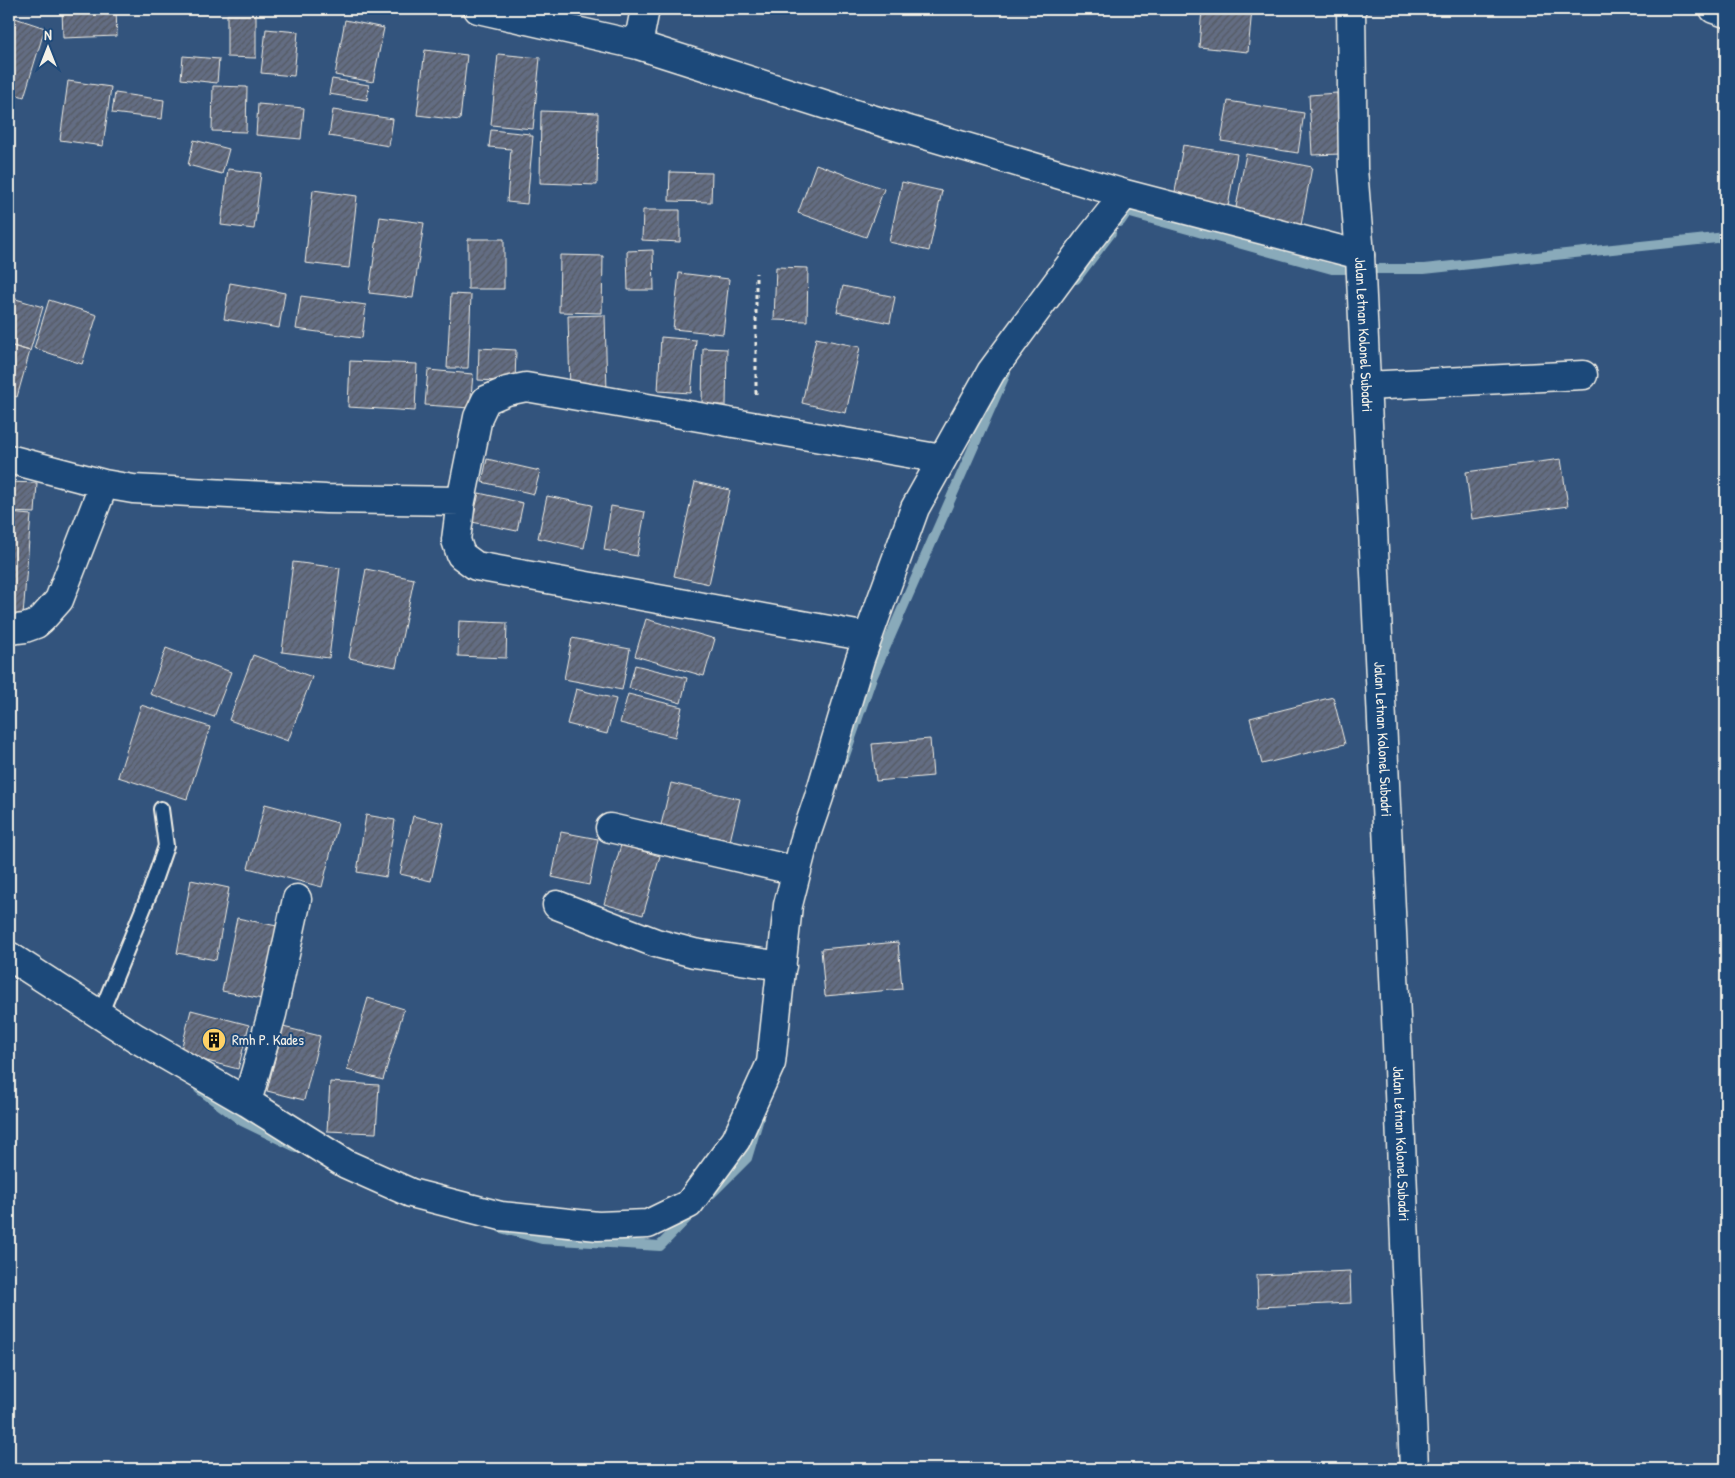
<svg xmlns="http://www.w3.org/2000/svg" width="1735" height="1478" viewBox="0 0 1735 1478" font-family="'Patrick Hand',sans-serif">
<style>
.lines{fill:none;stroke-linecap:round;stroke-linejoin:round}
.stream{stroke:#89aaba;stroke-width:10}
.building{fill:url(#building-hatch);stroke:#f4f1e8}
.lane-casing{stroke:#f4f1e8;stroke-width:18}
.street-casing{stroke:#f4f1e8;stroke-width:31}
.secondary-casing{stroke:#f4f1e8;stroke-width:31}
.path{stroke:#f4f1e8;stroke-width:3;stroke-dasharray:4 4;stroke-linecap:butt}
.lane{stroke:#1f4a7a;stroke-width:14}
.street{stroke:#1f4a7a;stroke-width:28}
.secondary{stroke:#1f4a7a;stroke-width:28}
.labels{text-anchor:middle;stroke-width:4;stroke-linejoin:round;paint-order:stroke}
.street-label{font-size:15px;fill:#f4f1e8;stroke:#1f4a7a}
.poi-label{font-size:15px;fill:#f4f1e8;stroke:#1f4a7a;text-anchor:start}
</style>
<defs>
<pattern id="building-hatch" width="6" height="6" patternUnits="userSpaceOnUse" patternTransform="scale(1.25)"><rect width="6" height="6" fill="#636d83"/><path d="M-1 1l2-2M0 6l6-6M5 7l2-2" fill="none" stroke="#555961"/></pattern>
</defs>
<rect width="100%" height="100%" fill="#33547d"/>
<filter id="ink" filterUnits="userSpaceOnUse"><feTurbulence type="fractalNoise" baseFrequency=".02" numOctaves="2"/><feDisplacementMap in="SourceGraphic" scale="10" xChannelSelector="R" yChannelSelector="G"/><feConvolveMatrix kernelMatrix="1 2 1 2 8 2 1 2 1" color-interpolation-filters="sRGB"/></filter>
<g filter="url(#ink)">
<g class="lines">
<path class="stream" d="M1120,222L1127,212L1332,269H1424L1726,237
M1076,279L1111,233
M844,758L871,680L1006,373
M199,1089L242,1121L296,1147
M711,1194L747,1158L759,1118
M501,1228L542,1239L660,1246L692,1213"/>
</g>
<path class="building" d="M62,9H116L117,36L63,38Z
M1202,9H1252L1248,52L1199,47Z
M227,15H256V58L227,57Z
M9,16L45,28L24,97L9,92Z
M345,20L384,28L373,82L335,75Z
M266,29L298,32L294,76L261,73Z
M425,50L467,55L460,120L417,115Z
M498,54L540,58L533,129L491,125Z
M183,56L219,59L217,83L181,79Z
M332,79L369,85L367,100L329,94Z
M68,81L111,87L103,146L60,140Z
M213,86L247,87L246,132L212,131Z
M115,93L164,100L162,119L112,113Z
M1337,93L1341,154L1312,155L1309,95Z
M1228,101L1304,113L1298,153L1221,141Z
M258,104L304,108L301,139L256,135Z
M333,110L393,119L389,146L329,136Z
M541,111L598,113L597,185L540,183Z
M491,130L530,134V136H533L527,204L507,202L511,149L489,147Z
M194,140L229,149L222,174L188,165Z
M1183,145L1237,154L1228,207L1174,198Z
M1246,154L1312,167L1301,225L1235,213Z
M816,164L884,189L866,237L798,213Z
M228,169L261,173L254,229L221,225Z
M670,172L712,173L711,202L669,201Z
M902,182L942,191L929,251L889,242Z
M313,190L357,196L349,268L305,263Z
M643,210H680V242L642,240Z
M380,217L424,223L413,298L369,293Z
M468,239H504V289H468Z
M653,250L654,290H628L627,251Z
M560,255L603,256L602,313L559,312Z
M776,267L808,268L807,321L774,320Z
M679,273L729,279L723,334L673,329Z
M230,283L285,293L279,328L224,319Z
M843,286L895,297L890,323L837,312Z
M451,294L471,295L468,368H447Z
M301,296L366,305L362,338L296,329Z
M9,297L43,307L30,351L9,345Z
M49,300L97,315L82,364L34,348Z
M605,315L607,393H570L568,316Z
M661,337L696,340L691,393L658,391Z
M816,338L860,347L846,413L802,403Z
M9,345L30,351L17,397L9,394Z
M479,348L516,350L515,382L478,380Z
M703,348L727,349L726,405H702Z
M350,361L417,364L415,411L348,407Z
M428,370L473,374L470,408L425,405Z
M487,459L540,471L534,494L482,482Z
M1561,459L1568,506L1472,519L1466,472Z
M9,482L37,483L35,513L9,512Z
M695,482L730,490L709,584L674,576Z
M479,493L523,503L517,531L472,522Z
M547,496L592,505L584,548L538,538Z
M611,506L645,512L637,556L604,550Z
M9,513L31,515L22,628L9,627Z
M293,562L340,568L329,658L282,652Z
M366,569L414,579L396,667L349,658Z
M646,619L715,639L704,676L635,656Z
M459,621L507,623L506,658L458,656Z
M572,638L630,649L622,690L564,679Z
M166,648L231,672L214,717L150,694Z
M253,655L312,677L288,741L229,720Z
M635,665L687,678L681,703L629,688Z
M576,689L616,699L607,734L567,724Z
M628,694L682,707L675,737L620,723Z
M1333,697L1345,744L1262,764L1250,718Z
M141,705L210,727L187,799L118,777Z
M930,739L933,776L876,781L872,744Z
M671,783L740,799L730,841L661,825Z
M265,804L338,823L322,887L248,868Z
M366,815L395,820L386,877L357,872Z
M413,816L444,823L431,881L400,874Z
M561,832L598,839L589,885L552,877Z
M621,845L660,856L643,915L604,904Z
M191,880L229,888L216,960L177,953Z
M237,918L282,927L267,1000L222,991Z
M898,942L902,989L825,996L821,949Z
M368,998L404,1009L383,1080L347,1070Z
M191,1010L249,1025L238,1069L180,1054Z
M283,1027L320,1036L304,1100L267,1091Z
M330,1082L379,1085L376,1133L327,1131Z
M1350,1271L1351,1303L1258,1307L1257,1275Z"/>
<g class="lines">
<g class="lane-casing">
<path id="lane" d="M100,1015L150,892L166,846L161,809"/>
</g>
<g class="street-casing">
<path id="street" d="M478,9L638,45L858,115L1125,194L1360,255
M1714,9L1726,13
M638,45L645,9
M1366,386L1583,375
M9,459L104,484
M461,501L456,540L461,555L476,566L868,637
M9,630L25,628L36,624L42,619L59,600L104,484L133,489L326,499L461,501L478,417L486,400L507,391L526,387L942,459
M610,828L797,871
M557,905L656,943L694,953L782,966
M9,956L136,1038L247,1102L346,1164L411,1193L501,1216L598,1226L648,1224L689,1204L736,1140L771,1063L788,905L806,835L819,797L860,659L915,508L991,372L1087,242L1125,194
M247,1102L272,1014L297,899"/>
</g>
<g class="secondary-casing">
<g id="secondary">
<path id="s1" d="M1351,9L1353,169L1360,255L1396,1017L1414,1469"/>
</g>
</g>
<path class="path" d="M756,394V273"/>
<use href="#lane" class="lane"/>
<use href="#street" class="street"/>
<use href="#secondary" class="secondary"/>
</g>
</g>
<defs>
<g id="building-disc" transform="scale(1.25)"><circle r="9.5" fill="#ffd166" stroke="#1f4a7a"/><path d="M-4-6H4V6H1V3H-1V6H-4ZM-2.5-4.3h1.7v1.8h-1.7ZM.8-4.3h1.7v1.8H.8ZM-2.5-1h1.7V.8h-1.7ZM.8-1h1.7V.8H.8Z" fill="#111"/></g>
</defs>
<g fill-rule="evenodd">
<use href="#building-disc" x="214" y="1040"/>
</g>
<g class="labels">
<g class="street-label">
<text dy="5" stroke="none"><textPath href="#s1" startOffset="326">Jalan Letnan Kolonel Subadri</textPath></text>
<text dy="5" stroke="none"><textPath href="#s1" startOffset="731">Jalan Letnan Kolonel Subadri</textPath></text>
<text dy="5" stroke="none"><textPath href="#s1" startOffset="1136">Jalan Letnan Kolonel Subadri</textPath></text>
</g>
<g class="poi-label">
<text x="232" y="1045">Rmh P. Kades</text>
</g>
</g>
<rect width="1735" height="1478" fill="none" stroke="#1f4a7a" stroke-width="30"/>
<rect x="15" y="15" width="1705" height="1448" fill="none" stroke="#f4f1e8" stroke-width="2" filter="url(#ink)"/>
<g transform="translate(48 48)" stroke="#1f4a7a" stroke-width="4" paint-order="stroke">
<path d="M0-4L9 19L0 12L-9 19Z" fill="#f4f1e8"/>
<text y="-8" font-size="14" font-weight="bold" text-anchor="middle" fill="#f4f1e8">N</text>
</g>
</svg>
